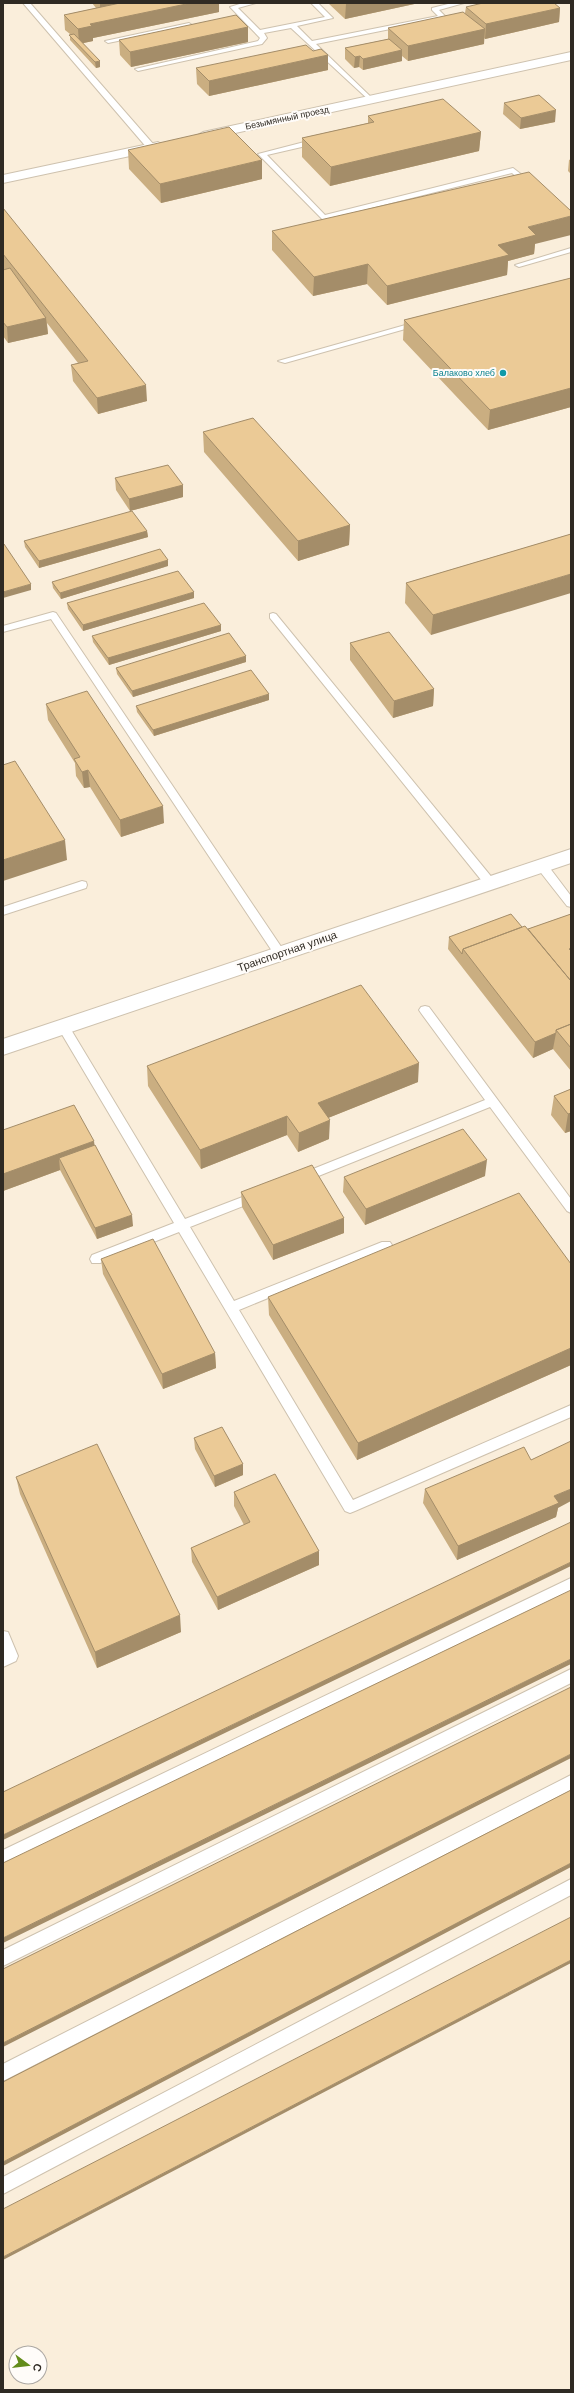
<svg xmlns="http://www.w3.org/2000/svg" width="574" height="2393" viewBox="0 0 574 2393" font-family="Helvetica,sans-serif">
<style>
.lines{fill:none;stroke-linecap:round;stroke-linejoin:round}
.service-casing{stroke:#cec2af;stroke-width:2}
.minor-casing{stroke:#cec2af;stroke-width:2}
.secondary-casing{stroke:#cec2af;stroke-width:2}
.service{fill:#fff;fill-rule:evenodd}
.minor{fill:#fff;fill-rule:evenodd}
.secondary{fill:#fff;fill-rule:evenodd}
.wall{fill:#caae81}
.shaded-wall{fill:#a48d69}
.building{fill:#ebca96;stroke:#a48d69}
.culture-dot{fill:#0f9aa8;stroke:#fffcf9;stroke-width:1.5}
.labels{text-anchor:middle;stroke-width:4;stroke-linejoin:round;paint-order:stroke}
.far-street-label{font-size:9px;fill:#2f2a23;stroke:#fffcf9}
.far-culture-label{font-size:9px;fill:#0d838f;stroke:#fffcf9;text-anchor:end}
.street-label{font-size:11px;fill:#2f2a23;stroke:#fffcf9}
</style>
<rect width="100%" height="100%" fill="#faeedb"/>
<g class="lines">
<g class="service-casing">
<path id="service" d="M23,3H30L154,145V149H148Z
M243,3H256L238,8L260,30L325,17L311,3H318L333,18L297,26L312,41L438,16L432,10V8L452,3H464L439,10L445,16V18L316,44L373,99L375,100L371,102L291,28L264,33L267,38L262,44L138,71L135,69L258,41L260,38L230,7Z
M189,23L192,25L191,26L108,43L105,41Z
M316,139L320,141L319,143L267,155L325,215L513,168L535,185L528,187L512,173L323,220L258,154Z
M571,248V252L519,267L515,265Z
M416,322L423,324L285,363L278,361Z
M53,612L56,613L284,951L285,954L284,957H276L51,619L3,632V626Z
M273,613L276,614L494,880L495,883L494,886H486L270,618V614Z
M542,862L546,863L571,896V907L567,906L538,869L537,866L538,863Z
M82,881L86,882L87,885L86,888L3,915V907Z
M425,1006L429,1007L571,1199V1213L567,1211L490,1107L306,1181H298L296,1178L298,1175L485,1100L421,1013L419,1010L421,1007Z
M63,1022L67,1023L185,1219L253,1193H261L263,1196L261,1199L190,1227L234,1301L382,1242H390L392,1245L390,1248L239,1310L353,1500L571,1405V1417L355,1511L350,1513L345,1511L179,1232L100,1263H92L90,1259L92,1255L174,1223L57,1026Z
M571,1578V1591L3,1865V1850Z
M3,1631L8,1632L18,1656L16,1661L3,1667Z
M571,1669V1683L3,1966V1950Z
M571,1775V1790L3,2081V2064Z
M571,1879V1895L3,2194V2177Z"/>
</g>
<g class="minor-casing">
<path id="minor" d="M571,52V60L203,140L196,136L203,132Z
M158,142L165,146L163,149L3,183V175Z"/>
</g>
<g class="secondary-casing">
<path id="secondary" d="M571,849V863L3,1055V1039Z"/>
</g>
<use href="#service" class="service"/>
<use href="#minor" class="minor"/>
<use href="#secondary" class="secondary"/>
</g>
<path class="wall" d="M92,3H219V12L93,38V41L83,43L100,67L96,68L70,40V34L65,30L64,15L96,8Z
M328,3H419L345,19Z
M466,7L560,8L559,22L485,39L484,38V44L408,61L402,56V61L363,70L359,67L354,68L345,59V48L388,39V28L465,13Z
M248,27V42L131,67L120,55L119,40Z
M313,51L328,55V70L209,96L197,84L196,68Z
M504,103L555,122L520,129L503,114Z
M368,116L481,132L479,151L330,186L302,157V138L368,123Z
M128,150L262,160V179L161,203L129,169Z
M571,159V174L568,171L569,160Z
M3,208L147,401L98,414L73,381L71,365L78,363L47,323L48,334L8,343L3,336V270H5L3,268Z
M272,231L535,244L534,254L508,261L507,275L387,305L367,284L313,296L272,250Z
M571,278V407L488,430L403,340L404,320Z
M203,432L350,525L349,545L298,561L204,452Z
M115,478L183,485V497L130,511L116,490Z
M147,531L148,537L39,568L25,547L24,541Z
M571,534L431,635L405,603L406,583Z
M168,566L61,599L53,588L52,582Z
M194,598L83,631L68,609L67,603Z
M221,625V631L109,665L93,642L92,636Z
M350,643L434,689L433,706L393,718L350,660Z
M246,662L133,697L117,674L116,668Z
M269,700L154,736L137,712L136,706Z
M46,704L164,823L121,837L90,787L84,788L76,776L75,763L48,720Z
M571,914V1071L553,1049L533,1058L448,949L449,937L522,927L528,929Z
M147,1066L418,1082L328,1118L329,1139L298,1152L287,1135L201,1169L148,1086Z
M571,1089V1131L565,1133L551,1115L554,1096Z
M3,1130L95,1146L133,1226L97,1239L60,1170L3,1191Z
M485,1176L365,1225L343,1192L344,1177Z
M241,1192L344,1233L273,1260L242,1207Z
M101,1259L215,1353L216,1368L163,1389L103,1274Z
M571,1264V1365L357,1460L269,1315L268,1297Z
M194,1438L243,1475L215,1487L195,1449Z
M16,1477L181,1632L97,1668L20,1494Z
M425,1489L558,1508L556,1517L457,1560L423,1503Z
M234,1492L319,1565L218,1610L192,1562L191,1548L244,1525L234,1506Z"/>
<path class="shaded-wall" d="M100,3H138L100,13Z
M191,3H219V12L93,38V41L79,44L78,29L90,24Z
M345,3H419L345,19L346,4Z
M560,8L559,22L485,39L486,24Z
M248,27V42L131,67L130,52Z
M485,29L484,44L408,61V46Z
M402,50V61L363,70V59Z
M328,55V70L209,96V81Z
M360,56L359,67L354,68L355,57Z
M100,61V67L96,68L95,62Z
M556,110L555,122L520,129L521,118Z
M481,132L479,151L330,186L331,167Z
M262,160V179L161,203L160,184Z
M571,216V235L535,244L534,254L508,261L507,275L387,305V286L498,245L528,227Z
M368,264L367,284L313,296L314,277Z
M46,318L48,334L8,343L7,327Z
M146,385L147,401L98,414L97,398Z
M571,388V407L488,430L490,410Z
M183,485V497L130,511L129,499Z
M350,525L349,545L298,561V541Z
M147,531L148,537L39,568V561Z
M168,560V566L61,599L60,593Z
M571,574V593L431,635L433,615Z
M31,584V590L3,598V592Z
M194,592V598L83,631V625Z
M221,625V631L109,665L108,658Z
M246,656V662L133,697L132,691Z
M434,689L433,706L393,718L394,701Z
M269,694V700L154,736L153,730Z
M88,770L90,787L84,788L82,772Z
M163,806L164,823L121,837L120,820Z
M65,840L67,860L3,881V860Z
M556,1033L553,1049L533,1058L535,1042Z
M419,1063L418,1082L318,1122V1103Z
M571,1113V1131L565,1133L568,1114Z
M287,1116V1135L201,1169L200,1150Z
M330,1120L329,1139L298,1152L299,1133Z
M94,1141L96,1157L59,1158L60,1170L3,1191V1174Z
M487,1160L485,1176L365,1225L366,1209Z
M132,1215L133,1226L97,1239L95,1228Z
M344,1218V1233L273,1260V1245Z
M571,1348V1365L357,1460L358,1443Z
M215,1353L216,1368L163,1389L162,1374Z
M243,1464V1475L215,1487L214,1476Z
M571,1489V1501L558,1508L556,1517L457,1560L458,1546L554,1496Z
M319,1551V1565L218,1610L217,1597Z
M571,1562V1566L3,1840V1835Z
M180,1615L181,1632L97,1668L95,1652Z
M571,1659V1664L3,1943V1938Z
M571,1754V1758L3,2047V2043Z
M571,1863V1867L3,2166V2162Z
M571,1960V1963L3,2260V2257Z"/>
<path class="building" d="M120,3H191L90,24L92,26L78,29L64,15Z
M483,3H554L560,8L486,24L466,7Z
M463,12L485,29L408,46L388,28Z
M236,15L248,27L130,52L119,40Z
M74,34L100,61L95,62L69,35Z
M389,39L402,50L363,59L360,56L355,57L345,48Z
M306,45L313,51L321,49L328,55L209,81L196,68Z
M539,95L556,110L521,118L504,103Z
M443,99L481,132L331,167L302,138L374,122L368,116Z
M229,127L262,160L160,184L128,150Z
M529,172L571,211V216L528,227L536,235L498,245L509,255L387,286L368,264L314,277L272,231Z
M3,208L146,385L97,398L71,365L88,361L3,254Z
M10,268L46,318L7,327L3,322V270Z
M571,278V388L490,410L404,320Z
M253,418L350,525L298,541L203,432Z
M168,465L183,485L129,499L115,478Z
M132,511L147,531L39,561L24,541Z
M571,534V574L433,615L406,583Z
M3,544H4L31,584L3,592Z
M160,549L168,560L60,593L52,582Z
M178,571L194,592L83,625L67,603Z
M204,603L221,625L108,658L92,636Z
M389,632L434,689L394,701L350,643Z
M229,633L246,656L132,691L116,668Z
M251,670L269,694L153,730L136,706Z
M87,691L163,806L120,820L88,770L82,772L74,759L80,757L46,704Z
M15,761L65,840L3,860V765Z
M511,914L522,927L463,949L462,954L449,937Z
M571,914V948L569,949L571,951V981L528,929Z
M525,926L571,981V1024L556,1030V1033L535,1042L463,949Z
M361,985L419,1063L318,1103L330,1120L299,1133L287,1116L200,1150L147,1066Z
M571,1024V1048L556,1030Z
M571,1089V1113L568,1114L554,1096Z
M74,1105L94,1141L3,1174V1130Z
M463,1129L487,1160L366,1209L344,1177Z
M95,1145L132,1215L95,1228L59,1158Z
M312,1165L344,1218L273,1245L241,1192Z
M519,1193L571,1264V1348L358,1443L268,1297Z
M153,1239L215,1353L162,1374L101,1259Z
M222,1427L243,1464L214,1476L194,1438Z
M571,1441V1489L554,1496L559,1503L458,1546L425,1489L524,1447L531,1460Z
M97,1444L180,1615L95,1652L16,1477Z
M275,1474L319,1551L217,1597L191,1548L250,1522L234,1492Z
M571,1522V1562L3,1835V1792Z
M571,1590V1659L3,1938V1863Z
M571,1687V1754L3,2043V1969Z
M571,1790V1863L3,2162V2082Z
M571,1917V1960L3,2257V2209Z"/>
<circle class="culture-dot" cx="503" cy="373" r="4"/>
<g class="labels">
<g class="far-street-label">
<text transform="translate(287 118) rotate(-12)" y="3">Безымянный проезд</text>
</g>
<g class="far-culture-label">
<text x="495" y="376">Балаково хлеб</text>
</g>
<g class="street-label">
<text transform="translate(287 951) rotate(-19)" y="4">Транспортная улица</text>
</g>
</g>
<rect width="574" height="2393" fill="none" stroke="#2f2a23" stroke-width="8"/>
<g transform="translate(28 2365) rotate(105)"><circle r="19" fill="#fffcf9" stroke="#aca8a3"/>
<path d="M0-3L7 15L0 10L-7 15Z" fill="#638c1a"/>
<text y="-6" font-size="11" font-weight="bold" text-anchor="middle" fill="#2f2a23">С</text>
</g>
</svg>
